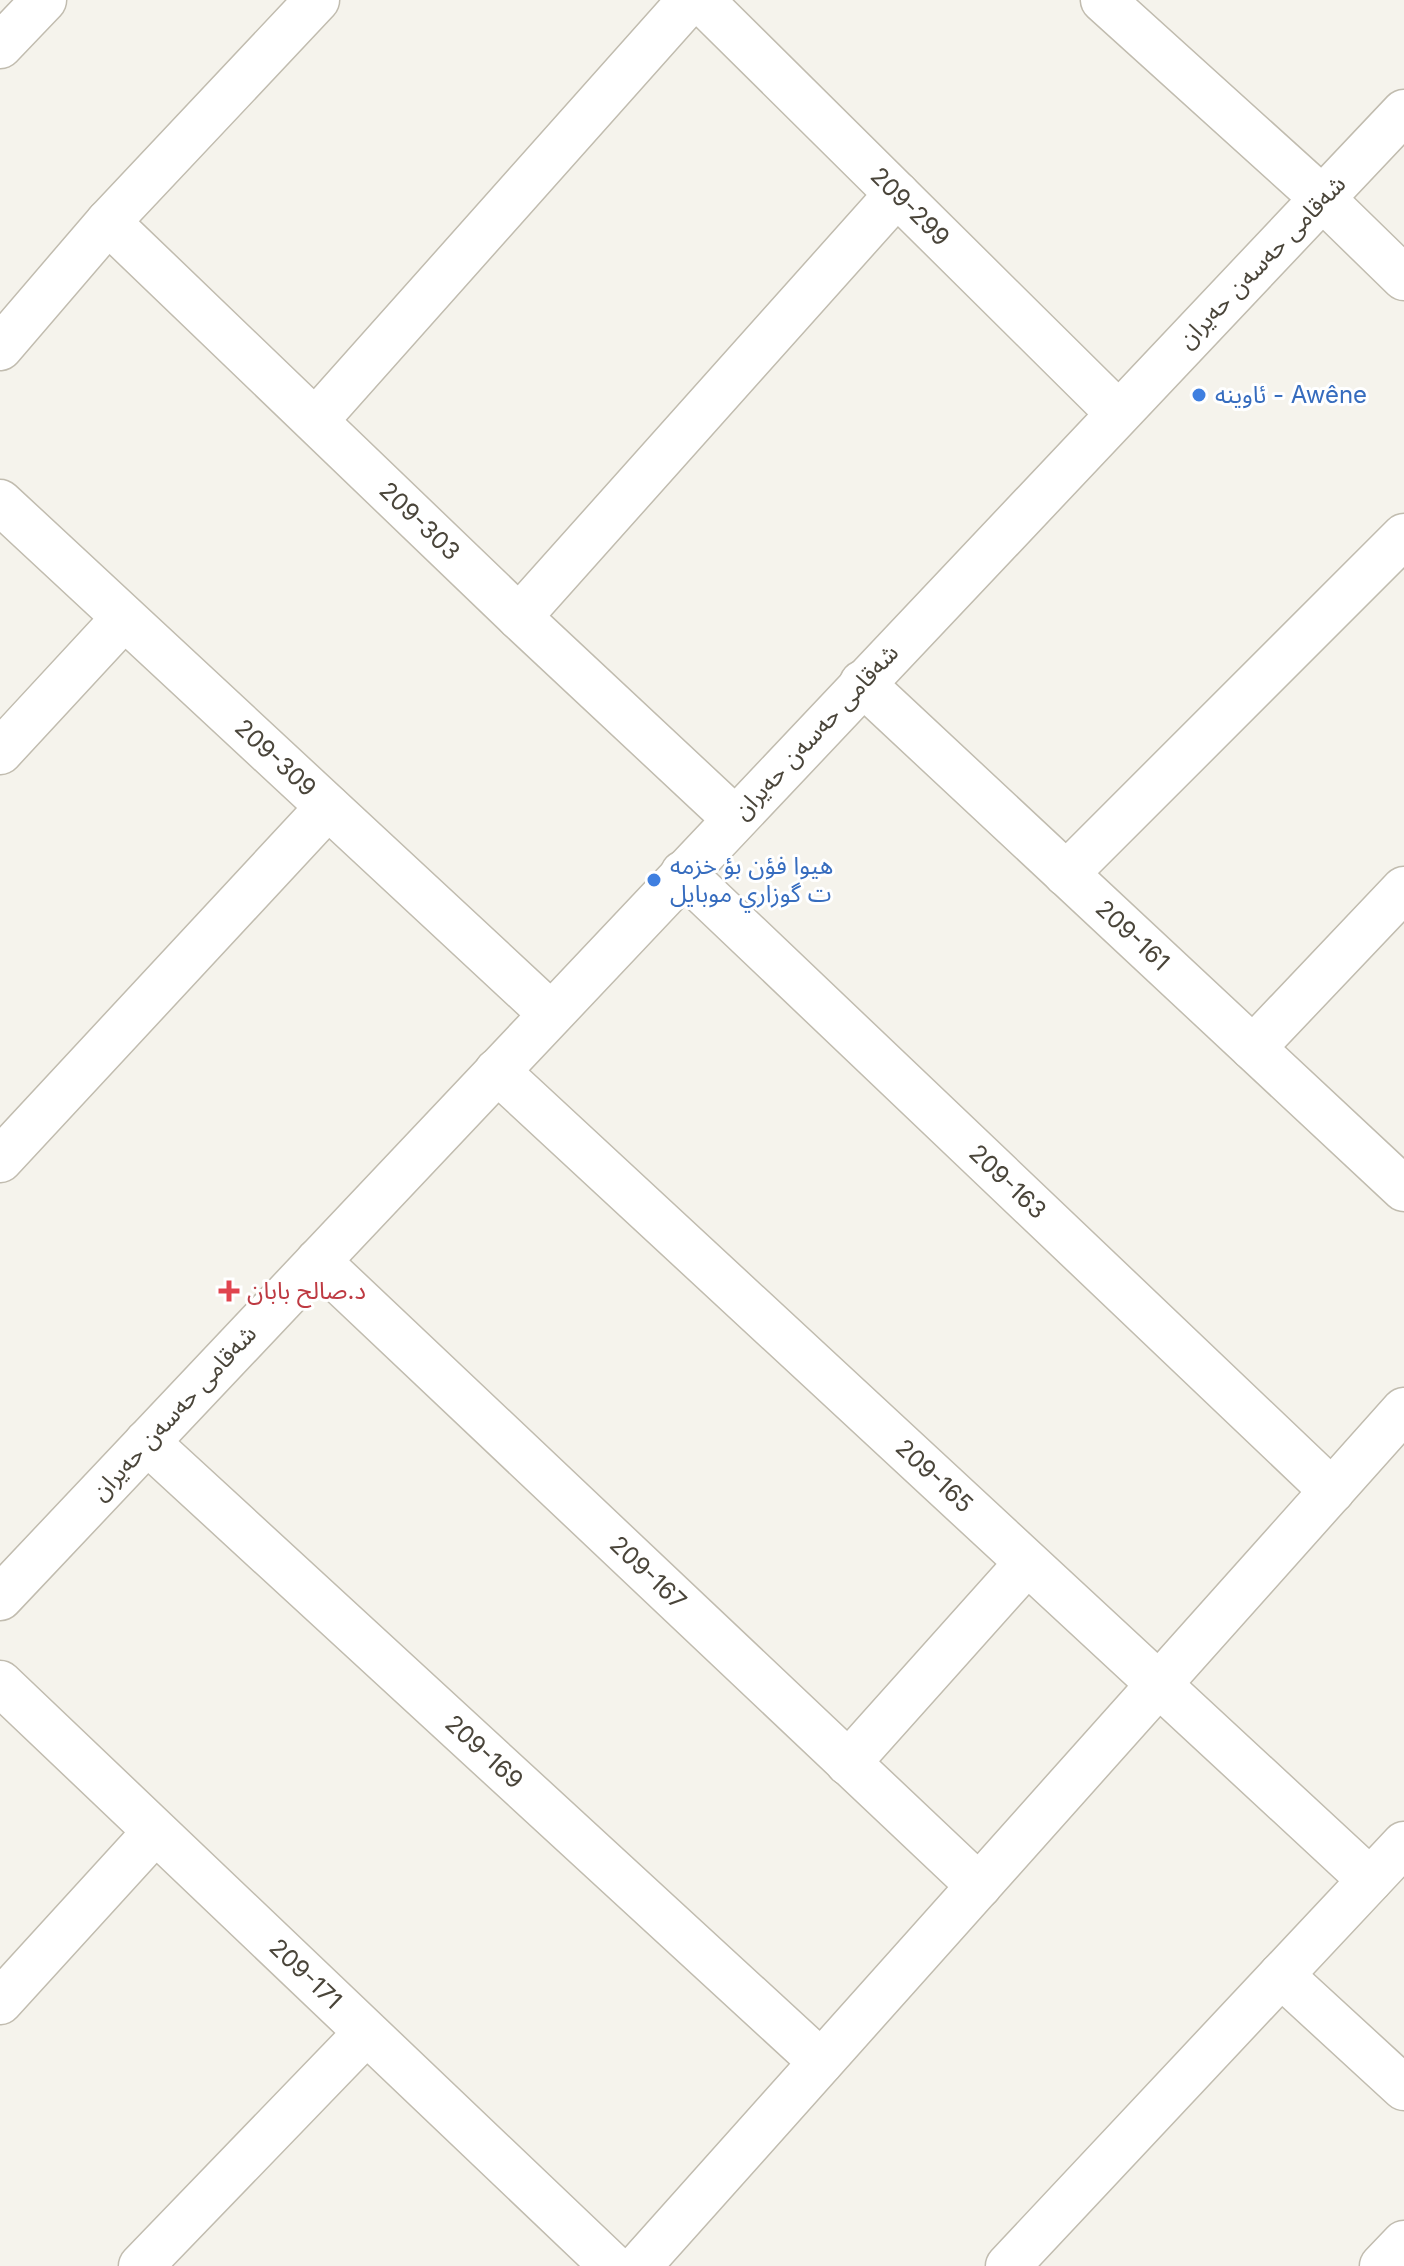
<svg xmlns="http://www.w3.org/2000/svg" width="1404" height="2266" viewBox="0 0 1404 2266" font-family="Inter,'Noto Sans Arabic',sans-serif">
<style>
.lines{fill:none;stroke-linecap:round;stroke-linejoin:round}
.minor-casing{stroke:#c1bcaf;stroke-width:47}
.minor{stroke:#fff;stroke-width:44}
.shop-dot{fill:#3f7fe0;stroke:#fff;stroke-width:3}
.health-dot{fill:#e0444e;stroke:#fff;stroke-width:3}
.labels{text-anchor:middle;stroke-width:6;stroke-linejoin:round;paint-order:stroke}
.street-label{font-size:24px;fill:#4a453a;stroke:#fff}
.shop-label{font-size:24px;fill:#366cbe;stroke:#fff;text-anchor:start}
.health-label{font-size:24px;fill:#be3a42;stroke:#fff;text-anchor:start}
</style>
<rect width="100%" height="100%" fill="#f5f3ec"/>
<g class="lines">
<g class="minor-casing">
<g id="minor">
<path id="s1" d="M701,0L1118,413"/>
<path d="M1103,0L1323,199L1404,278"/>
<path d="M0,46L44,0"/>
<path id="s2" d="M108,222L519,617L735,819"/>
<path d="M0,348L108,222L317,0"/>
<path d="M316,420L690,0"/>
<path id="s3" d="M0,502L551,1014"/>
<path d="M519,617L897,194"/>
<path id="s4" d="M862,683L1404,1189"/>
<path d="M0,752L124,618"/>
<path id="s5" d="M683,873L1332,1491"/>
<path d="M1066,874L1404,536"/>
<path d="M1253,1048L1404,889"/>
<path id="s6" d="M497,1071L1370,1880"/>
<path d="M0,1160L328,807"/>
<path id="s7" d="M318,1261L979,1886"/>
<path id="s8" d="M147,1442L821,2062"/>
<path d="M0,1598L1404,112"/>
<path id="s9" d="M0,1683L612,2266"/>
<path d="M848,1763L1027,1563"/>
<path d="M1281,1975L1404,2088"/>
<path d="M0,2002L155,1832"/>
<path d="M141,2266L366,2033"/>
<path d="M639,2266L1404,1410"/>
<path d="M1008,2266L1404,1844"/>
<path d="M1382,2266L1404,2243"/>
</g>
</g>
<use href="#minor" class="minor"/>
</g>
<g class="shop-dot">
<circle cx="1199" cy="395" r="8"/>
<circle cx="654" cy="880" r="8"/>
</g>
<path class="health-dot" d="M225 1279h8v8h8v8h-8v8h-8v-8h-8v-8h8z"/>
<g class="labels">
<g class="street-label">
<text dy="8" stroke="none"><textPath href="#s1" startOffset="294">209-299</textPath></text>
<text transform="translate(1262 262) rotate(-46)" y="8">شەقامی حەسەن حەیران</text>
<text dy="8" stroke="none"><textPath href="#s2" startOffset="432">209-303</textPath></text>
<text transform="translate(816 732) rotate(-47)" y="8">شەقامی حەسەن حەیران</text>
<text dy="8" stroke="none"><textPath href="#s3" startOffset="376">209-309</textPath></text>
<text dy="8" stroke="none"><textPath href="#s4" startOffset="370">209-161</textPath></text>
<text dy="8" stroke="none"><textPath href="#s5" startOffset="448">209-163</textPath></text>
<text transform="translate(174 1413) rotate(-47)" y="8">شەقامی حەسەن حەیران</text>
<text dy="8" stroke="none"><textPath href="#s6" startOffset="596">209-165</textPath></text>
<text dy="8" stroke="none"><textPath href="#s7" startOffset="454">209-167</textPath></text>
<text dy="8" stroke="none"><textPath href="#s8" startOffset="458">209-169</textPath></text>
<text dy="8" stroke="none"><textPath href="#s9" startOffset="422">209-171</textPath></text>
</g>
<g class="shop-label">
<text x="1215" y="403">ئاوینە - Awêne</text>
<text x="670" y="874">هيوا فؤن بؤ خزمه<tspan x="670" dy="28">ت گوزاري موبايل</tspan></text>
</g>
<g class="health-label">
<text x="247" y="1299">د.صالح بابان</text>
</g>
</g>
</svg>
